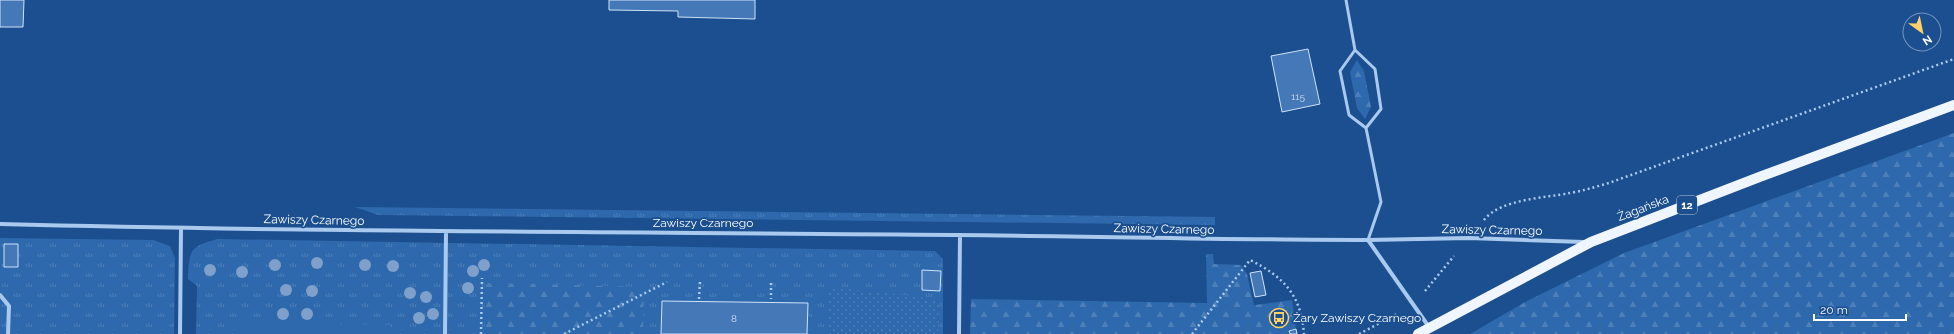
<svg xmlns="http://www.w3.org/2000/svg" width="1954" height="334" viewBox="0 0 1954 334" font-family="Raleway,sans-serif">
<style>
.grass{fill:url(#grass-tufts)}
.forest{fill:url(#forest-firs)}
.garden{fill:url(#garden-dots)}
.pitch{fill:#2e69ad}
.building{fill:#4478b7;stroke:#cfe3fa}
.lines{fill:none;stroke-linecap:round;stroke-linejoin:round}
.path{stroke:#a9c9ee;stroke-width:2.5;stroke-dasharray:2 3;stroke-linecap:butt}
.lane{stroke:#a9c9ee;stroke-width:3}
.street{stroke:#a9c9ee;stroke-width:4}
.primary{stroke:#f0f6ff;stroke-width:10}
.tree{fill:#7ea0ca}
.labels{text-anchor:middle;stroke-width:3.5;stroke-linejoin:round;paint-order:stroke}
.number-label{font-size:10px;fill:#d0dded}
.shield{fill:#1b4f8f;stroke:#bbcadd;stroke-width:1}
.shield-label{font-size:11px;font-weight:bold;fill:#fff}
.street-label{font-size:12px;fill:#fff;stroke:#1b4f8f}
.poi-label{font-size:12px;fill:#fff;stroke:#1b4f8f;text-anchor:start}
</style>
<defs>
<pattern id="grass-tufts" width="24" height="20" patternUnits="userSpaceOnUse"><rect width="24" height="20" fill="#2e69ad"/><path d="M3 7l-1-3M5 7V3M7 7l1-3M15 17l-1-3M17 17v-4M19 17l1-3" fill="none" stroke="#4d80b9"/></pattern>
<pattern id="forest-firs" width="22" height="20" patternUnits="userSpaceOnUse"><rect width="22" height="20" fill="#2e69ad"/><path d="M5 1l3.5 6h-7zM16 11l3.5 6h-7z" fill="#4d80b9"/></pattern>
<pattern id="garden-dots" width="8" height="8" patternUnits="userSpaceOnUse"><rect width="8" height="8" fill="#2e69ad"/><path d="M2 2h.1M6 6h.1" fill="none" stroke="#4d80b9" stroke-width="1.8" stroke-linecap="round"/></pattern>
</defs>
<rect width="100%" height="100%" fill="#1b4f8f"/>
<path class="grass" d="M355,207L1215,217V225L378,215Z
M0,238L153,240L170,246L175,258L174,334H0Z
M218,239L935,251L943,259V334H196L197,286L188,279C189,250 190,246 218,239Z"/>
<path class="forest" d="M1357,60L1364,71L1371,107L1365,119L1357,108L1350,72Z
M1954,133V334H1470L1527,301L1624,253Z
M1206,254H1213L1214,264L1241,265L1247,274L1254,305L1292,300L1296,329L1289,331L1290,334H970L971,299L1207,303Z
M485,283L644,287L643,334H485Z"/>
<path class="garden" d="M828,287L922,297L923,300H939L938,334H828Z"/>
<path class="pitch" d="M238,322L390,325L389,334H238Z"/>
<path class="building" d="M0,0H24L23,27H0Z
M609,0H755V19L678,17V11L609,10Z
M1308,49L1320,104L1282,112L1271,56Z
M4,244H18V267H4Z
M922,270L941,271L940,291L922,290Z
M1261,271L1266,295L1255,297L1250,273Z
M662,301L808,303L807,334H661Z
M1296,329L1297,334H1290L1289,331Z"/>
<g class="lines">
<path class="path" d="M1484,220C1500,199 1545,198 1570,193C1583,191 1594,187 1606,184L1954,59
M771,283V299
M1425,291L1454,256
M699,299L700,282
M481,334L482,278
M564,334L667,282
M1192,334L1250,260C1284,277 1301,295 1304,334
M1359,334L1397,314"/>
<path class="lane" d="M1346,0L1355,50L1375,69L1381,109L1366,128
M1355,50L1340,71L1349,115L1366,128L1381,202L1368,240"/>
<path class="street" d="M0,224C318,232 637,232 955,235C1093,236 1230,240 1368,240L1429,327
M1368,240L1469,238L1584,242
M0,295L9,306L8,334
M180,334L181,229
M445,334L446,232
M959,334L960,235"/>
<path class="primary" d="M1418,334L1591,242L1762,176L1954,105"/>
</g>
<g class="tree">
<circle cx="317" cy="263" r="6"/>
<circle cx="275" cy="265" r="6"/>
<circle cx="365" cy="265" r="6"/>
<circle cx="484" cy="265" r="6"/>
<circle cx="393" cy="266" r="6"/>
<circle cx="210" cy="270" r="6"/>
<circle cx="473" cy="271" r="6"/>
<circle cx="242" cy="272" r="6"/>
<circle cx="468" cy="288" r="6"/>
<circle cx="286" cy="290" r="6"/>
<circle cx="312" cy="291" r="6"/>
<circle cx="410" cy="293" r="6"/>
<circle cx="426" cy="297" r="6"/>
<circle cx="283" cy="314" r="6"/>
<circle cx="307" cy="314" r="6"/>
<circle cx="433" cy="314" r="6"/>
<circle cx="419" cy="318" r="6"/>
</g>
<defs>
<g id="bus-ring" transform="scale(1)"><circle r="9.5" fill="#1b4f8f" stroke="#ffd166" stroke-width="1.5"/><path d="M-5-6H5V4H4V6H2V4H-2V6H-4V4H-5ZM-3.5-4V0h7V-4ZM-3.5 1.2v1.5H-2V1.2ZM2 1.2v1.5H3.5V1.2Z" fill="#ffd166"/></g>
</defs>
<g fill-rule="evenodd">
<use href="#bus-ring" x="1279" y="318"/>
</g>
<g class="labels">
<g class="number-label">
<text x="1298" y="100">115</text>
<text x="734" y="322">8</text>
</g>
<rect class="shield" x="1677" y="196" width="20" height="18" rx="3"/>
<g class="shield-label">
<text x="1687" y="209">12</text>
</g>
<g class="street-label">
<text transform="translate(1643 208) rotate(-21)" y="4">Żagańska</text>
<text transform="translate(314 220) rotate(1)" y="4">Zawiszy Czarnego</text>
<text x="703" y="227">Zawiszy Czarnego</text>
<text transform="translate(1164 229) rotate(1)" y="4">Zawiszy Czarnego</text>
<text transform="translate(1492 230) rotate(1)" y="4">Zawiszy Czarnego</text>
</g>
<g class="poi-label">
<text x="1293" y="322">Żary Zawiszy Czarnego</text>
</g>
</g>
<g transform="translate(1922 32) rotate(147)"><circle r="19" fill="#1b4f8f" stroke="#7695bc"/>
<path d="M0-3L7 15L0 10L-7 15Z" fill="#ffd166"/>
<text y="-6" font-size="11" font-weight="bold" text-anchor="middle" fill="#ffffff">N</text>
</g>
<path d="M1814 314v6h92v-6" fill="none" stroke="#ffffff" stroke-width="2"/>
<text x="1820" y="314" font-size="12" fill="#ffffff" stroke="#1b4f8f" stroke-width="3" paint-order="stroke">20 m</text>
</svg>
